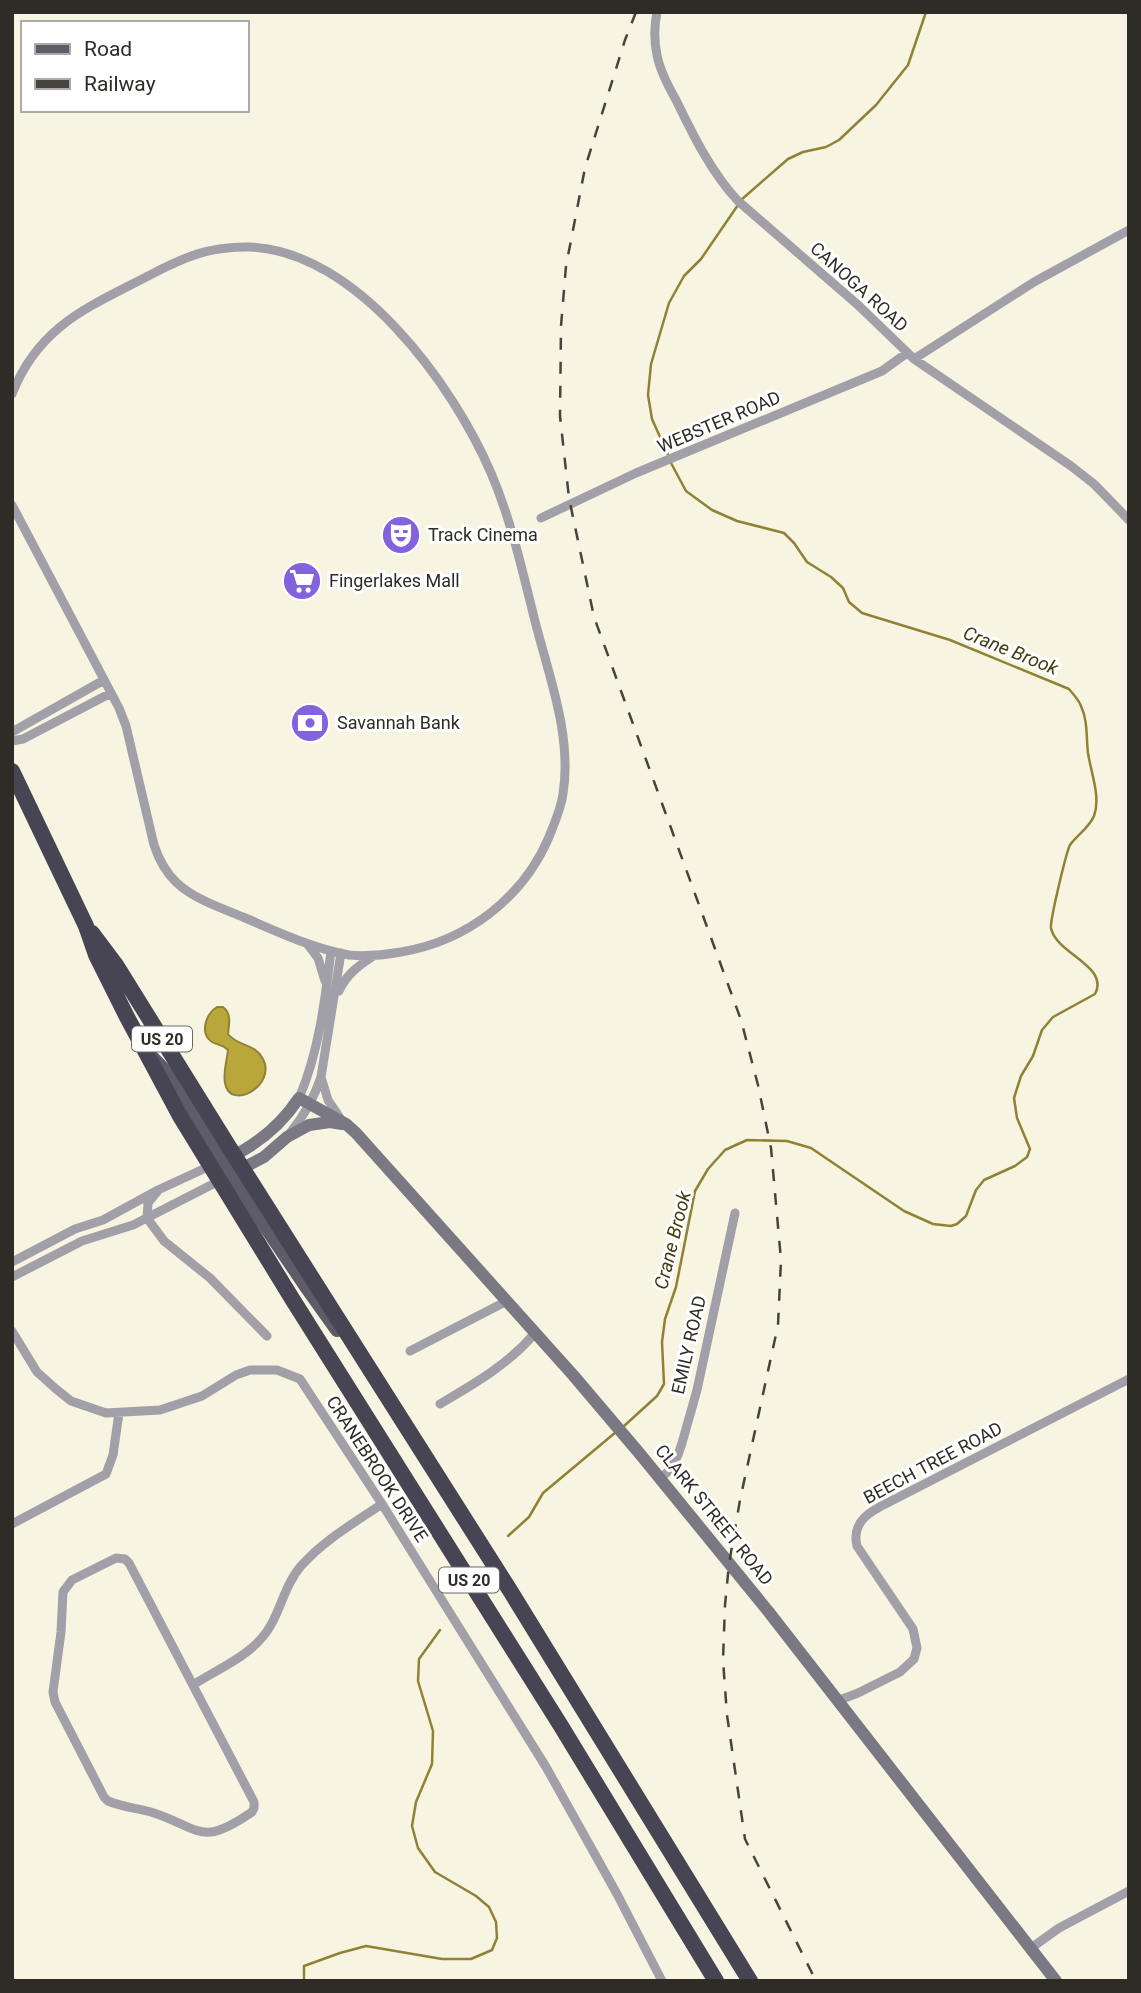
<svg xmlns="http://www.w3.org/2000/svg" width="1141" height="1993" viewBox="0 0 1141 1993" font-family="Roboto,sans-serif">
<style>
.water{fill:#baa73b;stroke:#908235;stroke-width:2}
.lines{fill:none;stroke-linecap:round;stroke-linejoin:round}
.stream{stroke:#908235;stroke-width:2.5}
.street{stroke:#a1a0a8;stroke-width:9}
.secondary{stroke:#7a7883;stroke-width:12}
.primary{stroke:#5e5c69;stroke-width:14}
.highway{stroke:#474453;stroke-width:16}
.rail{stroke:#46443d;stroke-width:2.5;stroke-dasharray:12 12;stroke-linecap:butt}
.labels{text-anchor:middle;stroke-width:6;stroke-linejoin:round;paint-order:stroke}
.shield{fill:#fff;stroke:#6d6b67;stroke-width:2}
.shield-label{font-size:16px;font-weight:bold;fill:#2e2c26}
.street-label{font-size:18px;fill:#2e2c26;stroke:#fff}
.poi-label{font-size:18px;fill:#2e2c26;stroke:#fff;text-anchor:start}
.water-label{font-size:19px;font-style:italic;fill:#443c0f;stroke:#fff}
</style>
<rect width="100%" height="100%" fill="#f7f4e1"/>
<path class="water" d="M217,1007H223C232,1014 229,1024 228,1034C238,1047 255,1043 263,1059C277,1085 230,1112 225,1083C223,1073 227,1060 228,1050C222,1044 219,1046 212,1042C199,1033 206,1014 217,1007Z"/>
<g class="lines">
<path class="stream" d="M741,200L788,159L803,152L826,147L839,140L876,105L908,65L926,12
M669,457L652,419L648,395L651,364L669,303L684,276L701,259L738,205
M624,1426L657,1396L664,1384L662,1342L665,1319L676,1287L695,1191L708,1169L725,1150L747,1140L787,1141L811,1148L904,1211L933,1224L951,1226L957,1224L966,1216L976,1190L984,1180L1015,1166L1027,1157L1030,1149L1017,1118L1014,1098L1021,1076L1033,1056L1042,1030L1053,1017L1095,994C1110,966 1056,954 1051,928C1050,920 1066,853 1070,845C1077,835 1089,828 1094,816C1101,797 1091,773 1088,753C1086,737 1088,721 1081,706C1079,700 1073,694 1069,689L950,640L862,613L849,602L843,588L831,577L807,562L794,543L784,533L737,521L712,510L686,491L671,463
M508,1536L529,1517L543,1493L616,1432
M304,1981V1966L340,1953L366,1946L442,1959H471L492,1950L497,1938L496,1922L489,1907L476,1896L435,1872L418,1848L412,1826L416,1802L432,1764L433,1731L418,1681L419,1659L440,1630"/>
<path class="street" d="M657,12C654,27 654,41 657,55C660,71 668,86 676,100C693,135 711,172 738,201L858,305L914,359L1071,466L1094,484L1129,520
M914,359L1034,282L1129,230
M12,394C39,325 89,307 150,275C184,257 210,246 250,247C356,251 453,384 491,473C512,522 523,574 536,625C550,679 572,737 563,794C561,809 554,824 549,837C523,898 467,941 401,952C383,955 368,957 349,955C312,948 278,932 243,917C221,908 194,899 177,883C165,872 159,860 154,845L126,726L119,708L12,505
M541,518L636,473L882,371L907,353
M12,732L104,680
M12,741L23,739L111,693
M308,945L318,958L325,981
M339,991C346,975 358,966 372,957
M321,1077L328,1100L340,1118
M299,1098C319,1052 325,1000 331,951
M290,1133C304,1116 314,1098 321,1077L341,953
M147,1218L164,1241L210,1278L267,1336
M147,1218L148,1203L157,1192
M12,1262L75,1229L103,1220L158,1190L210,1166
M12,1277L82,1241L133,1225L219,1181
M12,1331L37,1372L56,1389L71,1401L106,1413L160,1410L202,1396L236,1375L250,1370H277L300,1379L382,1504L546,1767L617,1894L662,1981
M410,1351L505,1302
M440,1404C474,1384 509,1364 534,1334
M660,1478L669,1471L678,1455L682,1443L697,1390L735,1213
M12,1524L106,1474L113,1455L119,1413
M116,1558L125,1559L129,1563L254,1802V1808L252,1812C200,1848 201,1828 151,1812C137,1808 122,1807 108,1801L104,1797L55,1702L53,1692L61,1632L63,1592L72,1580Z
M193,1685C221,1667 256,1654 272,1623C282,1604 287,1582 301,1566C324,1540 354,1523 382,1504
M837,1701L858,1693L900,1672L914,1659L917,1648L913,1629L857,1546C850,1517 878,1508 899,1497L1129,1379
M1031,1948L1059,1928L1129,1891"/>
<path class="secondary" d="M227,1159C257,1145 281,1125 299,1098L346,1124L356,1133L573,1375L640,1454L768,1611L1056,1981
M235,1172L264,1157L287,1137L309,1125L330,1122L342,1124"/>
<path class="primary" d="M151,1056L169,1075L211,1143L225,1160L239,1167
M210,1166L223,1169L238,1186L307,1288L337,1330"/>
<path class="highway" d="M12,771L86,926L96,955L127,1017L180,1116L291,1297L561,1726L716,1981
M92,933L116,965L234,1155L511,1592L750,1981"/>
<path class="rail" d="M636,12L625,40L585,168L566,266L561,326L560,416L569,498L594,617L741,1020L758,1085L771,1148L781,1260L778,1325L740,1500L729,1564L725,1605L723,1660L727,1715L745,1839L816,1981"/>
</g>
<defs>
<g id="theatre-disc" transform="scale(2.0125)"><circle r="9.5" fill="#8362dd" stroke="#fff"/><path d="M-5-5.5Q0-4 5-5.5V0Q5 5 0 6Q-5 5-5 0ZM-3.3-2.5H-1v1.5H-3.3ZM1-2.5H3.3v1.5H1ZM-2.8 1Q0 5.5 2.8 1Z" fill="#fff"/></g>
<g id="supermarket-disc" transform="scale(2.0125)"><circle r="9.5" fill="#8362dd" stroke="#fff"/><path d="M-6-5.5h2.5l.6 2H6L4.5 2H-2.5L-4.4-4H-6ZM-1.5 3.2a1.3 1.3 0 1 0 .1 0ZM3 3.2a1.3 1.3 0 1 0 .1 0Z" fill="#fff"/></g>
<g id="bank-disc" transform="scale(2.0125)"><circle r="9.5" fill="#8362dd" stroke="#fff"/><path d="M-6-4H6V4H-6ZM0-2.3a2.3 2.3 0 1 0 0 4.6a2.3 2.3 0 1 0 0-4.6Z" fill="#fff"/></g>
</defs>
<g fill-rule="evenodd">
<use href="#theatre-disc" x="401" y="535"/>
<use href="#supermarket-disc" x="302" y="581"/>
<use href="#bank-disc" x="310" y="723"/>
</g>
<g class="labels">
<g class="shield">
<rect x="132" y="1026.5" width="60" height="25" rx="5"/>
<rect x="439" y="1567.5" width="60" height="25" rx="5"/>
</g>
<g class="shield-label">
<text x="162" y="1045">US 20</text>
<text x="469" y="1586">US 20</text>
</g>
<g class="street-label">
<text transform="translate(859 287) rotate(42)" y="6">CANOGA ROAD</text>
<text transform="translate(719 422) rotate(-23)" y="6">WEBSTER ROAD</text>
<text transform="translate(689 1345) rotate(-77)" y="6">EMILY ROAD</text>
<text transform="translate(933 1463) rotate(-28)" y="6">BEECH TREE ROAD</text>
<text transform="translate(377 1469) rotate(57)" y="6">CRANEBROOK DRIVE</text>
<text transform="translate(714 1515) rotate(51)" y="6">CLARK STREET ROAD</text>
</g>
<g class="poi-label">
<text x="428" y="541">Track Cinema</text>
<text x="329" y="587">Fingerlakes Mall</text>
<text x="337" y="729">Savannah Bank</text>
</g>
<g class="water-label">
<text transform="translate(1011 650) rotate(22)" y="7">Crane Brook</text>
<text transform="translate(672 1240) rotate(-76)" y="7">Crane Brook</text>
</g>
</g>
<rect width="1141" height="1993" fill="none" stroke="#2e2c26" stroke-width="28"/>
<rect x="21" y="21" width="228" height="91" fill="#ffffff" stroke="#ababa8" stroke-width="2"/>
<rect x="35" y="44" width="35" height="10" fill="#5e5c69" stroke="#ababa8" stroke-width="2"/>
<text x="84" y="56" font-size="21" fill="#2e2c26">Road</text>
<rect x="35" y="79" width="35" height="10" fill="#46443d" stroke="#ababa8" stroke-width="2"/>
<text x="84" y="91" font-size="21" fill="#2e2c26">Railway</text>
</svg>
